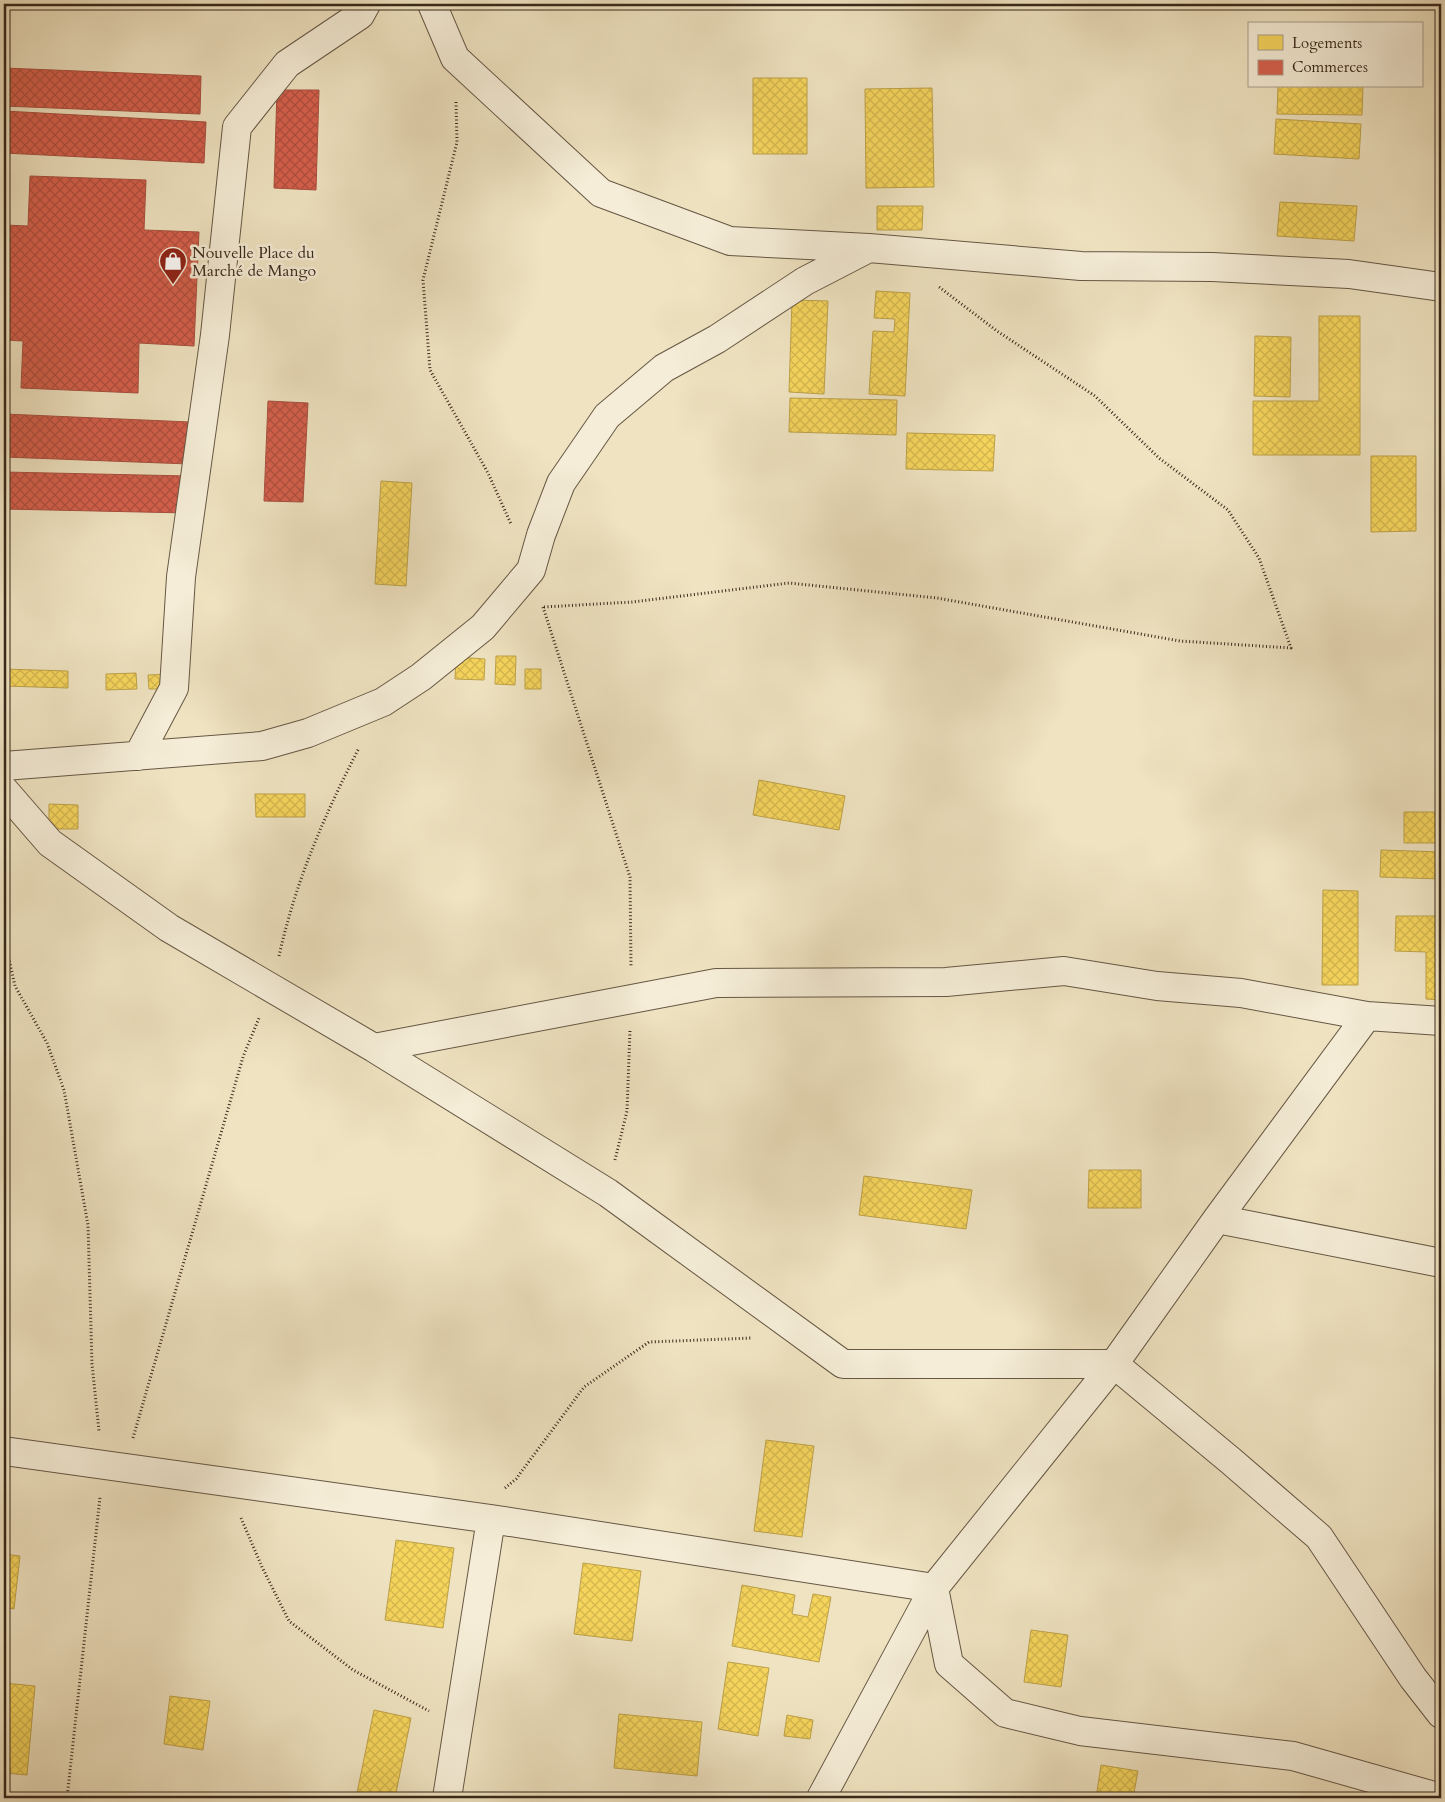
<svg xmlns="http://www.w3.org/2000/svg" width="1445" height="1802" viewBox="0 0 1445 1802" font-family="Cardo,serif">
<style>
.homes{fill:url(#homes-cross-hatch);stroke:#bda148}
.shops{fill:url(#shops-cross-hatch);stroke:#a74f3e}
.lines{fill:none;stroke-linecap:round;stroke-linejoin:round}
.street-casing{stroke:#665744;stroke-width:30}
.path{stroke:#39281b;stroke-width:3;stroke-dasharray:1 2.5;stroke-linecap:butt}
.street{stroke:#f5edd7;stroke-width:28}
.labels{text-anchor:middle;stroke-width:5;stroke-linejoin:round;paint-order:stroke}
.poi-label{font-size:16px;fill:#39281b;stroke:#f5edd7;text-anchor:start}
</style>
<defs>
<pattern id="homes-cross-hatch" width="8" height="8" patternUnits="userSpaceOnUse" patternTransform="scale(1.25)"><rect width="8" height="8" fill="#f6d55c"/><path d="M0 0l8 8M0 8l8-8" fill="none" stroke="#d4b74f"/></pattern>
<pattern id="shops-cross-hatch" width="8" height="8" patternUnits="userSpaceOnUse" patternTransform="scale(1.25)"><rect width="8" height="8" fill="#d6604d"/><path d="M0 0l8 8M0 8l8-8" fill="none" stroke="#af4f3f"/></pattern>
</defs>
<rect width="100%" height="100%" fill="#efe3c1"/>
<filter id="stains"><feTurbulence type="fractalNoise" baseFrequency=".004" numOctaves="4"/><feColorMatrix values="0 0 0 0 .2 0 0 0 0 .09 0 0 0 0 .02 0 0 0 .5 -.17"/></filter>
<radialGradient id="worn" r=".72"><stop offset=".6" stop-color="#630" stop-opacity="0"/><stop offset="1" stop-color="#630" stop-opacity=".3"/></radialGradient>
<path class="homes" d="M753,78H807V154H753Z
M1278,86H1363L1362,115L1277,114Z
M932,88L934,187L866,188L865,89Z
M1276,119L1361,124L1359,159L1274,154Z
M1280,202L1357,206L1354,241L1277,236Z
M877,206H923L922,230H877Z
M876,291L910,293L905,396L869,394L873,331L894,332L895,319L874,318Z
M792,300L828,301L824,394L789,392Z
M1319,316H1360V455H1253V401H1319Z
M1255,336L1291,337L1290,397L1254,396Z
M790,398L897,400L896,435L789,432Z
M907,433L995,435L993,471L906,469Z
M1371,456H1416V531L1371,532Z
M381,481L412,483L406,586L375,584Z
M496,656H516L515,685L495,684Z
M456,657L485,659L484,680L455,679Z
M4,669L68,671V688L4,686Z
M525,669H541V689H525Z
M136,673L137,689L106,690V674Z
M170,674V689H149L148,675Z
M1438,760H1441V843H1404V812H1438Z
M759,780L845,796L839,830L753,815Z
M255,794H305V817H256Z
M49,804L78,805V829H49Z
M1381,850L1441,852V879L1380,877Z
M1323,890L1358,891V985H1322Z
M1396,916H1441V1000L1426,999V952L1395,951Z
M1089,1170H1141V1208H1088Z
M864,1176L972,1190L966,1229L859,1215Z
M766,1440L814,1446L802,1537L754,1531Z
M396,1540L454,1548L443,1628L385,1620Z
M4,1554L20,1556L14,1609L4,1607Z
M583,1563L641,1571L632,1641L574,1634Z
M742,1585L795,1595L792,1614L808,1617L813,1594L831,1597L819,1662L732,1646Z
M1031,1630L1068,1635L1061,1687L1024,1682Z
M728,1662L769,1668L758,1736L718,1729Z
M4,1683L35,1686L27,1775L4,1773Z
M170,1696L210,1701L203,1750L164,1744Z
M374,1710L411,1718L395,1798H356Z
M619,1714L702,1722L697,1776L614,1768Z
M787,1715L813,1720L810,1739L784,1736Z
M1101,1765L1138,1771L1133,1798H1096Z"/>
<path class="shops" d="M4,68L201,76L200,114L4,106Z
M277,90H319L316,190L274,188Z
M4,111L206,122L204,163L4,153Z
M30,176L146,180L144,230L199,232L194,346L139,343L138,393L21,388L23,341L4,340V225L28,226Z
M268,401L308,403L303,502L264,501Z
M4,414L190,422L189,464L4,457Z
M4,472L188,476L187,513L4,509Z"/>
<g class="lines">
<g class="street-casing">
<path id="street" d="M432,4L455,58L601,193L730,241L869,248L1081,266L1212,267L1349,274L1441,287
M138,756L174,688L181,577L215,335L237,127L287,64L360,15L366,4
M4,766L262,746L308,733L383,702L421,677L483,627L531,570L541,535L561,483L607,416L664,368L717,339L805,281L867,249
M4,790L50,843L169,928L374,1048L608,1193L843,1364H1114L1231,1461L1319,1537L1413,1678L1441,1714
M374,1048L716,983L946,982L1064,971L1157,986L1241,993L1367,1016L1441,1021
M1217,1219L1441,1263
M4,1451L491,1519L934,1588L949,1664L1005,1713L1080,1731L1293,1756L1441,1798
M447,1798L491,1519
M821,1798L934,1588L1114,1364L1217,1219L1367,1016"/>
</g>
<path class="path" d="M456,102L457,142L423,280L430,370L488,473L511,524
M543,607L630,877L631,967
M544,607L632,602L789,583L937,598L1180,641L1291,648L1259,558L1228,510L1159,458L1095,396L997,331L939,287
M4,937L15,986L47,1043L64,1090L88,1225L92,1364L99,1431
M279,956C296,880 324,816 359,748
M615,1160L627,1111L630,1030
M133,1438L243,1057L259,1018
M505,1488L516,1479L584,1387L649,1342L752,1338
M241,1518L262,1567L289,1621L353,1670L429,1711
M67,1798L100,1497"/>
<use href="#street" class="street"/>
</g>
<defs>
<g id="shop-pin" transform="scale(1.4375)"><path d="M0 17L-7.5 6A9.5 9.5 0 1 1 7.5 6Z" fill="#8f2418" stroke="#f5edd7"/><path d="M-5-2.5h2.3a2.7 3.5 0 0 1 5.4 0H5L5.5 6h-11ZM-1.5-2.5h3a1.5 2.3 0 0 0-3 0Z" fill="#fff"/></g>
</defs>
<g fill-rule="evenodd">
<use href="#shop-pin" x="173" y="261"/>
</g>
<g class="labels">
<g class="poi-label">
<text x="192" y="258">Nouvelle Place du<tspan x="192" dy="18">Marché de Mango</tspan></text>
</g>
</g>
<rect width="1445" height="1802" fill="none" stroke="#efe3c1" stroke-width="20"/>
<rect x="5" y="5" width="1435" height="1792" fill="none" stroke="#39281b" stroke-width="2.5"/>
<rect x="10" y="10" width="1425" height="1782" fill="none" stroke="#39281b"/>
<rect x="1248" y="22" width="175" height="65" fill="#f5edd7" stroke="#aa9e8c"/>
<rect x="1258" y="35" width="25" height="15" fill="#f6d55c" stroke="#aa9e8c"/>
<text x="1292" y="48" font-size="15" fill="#39281b">Logements</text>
<rect x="1258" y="60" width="25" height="15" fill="#d6604d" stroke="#aa9e8c"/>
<text x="1292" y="72" font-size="15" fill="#39281b">Commerces</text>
<rect width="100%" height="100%" filter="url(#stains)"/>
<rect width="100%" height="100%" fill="url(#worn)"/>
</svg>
